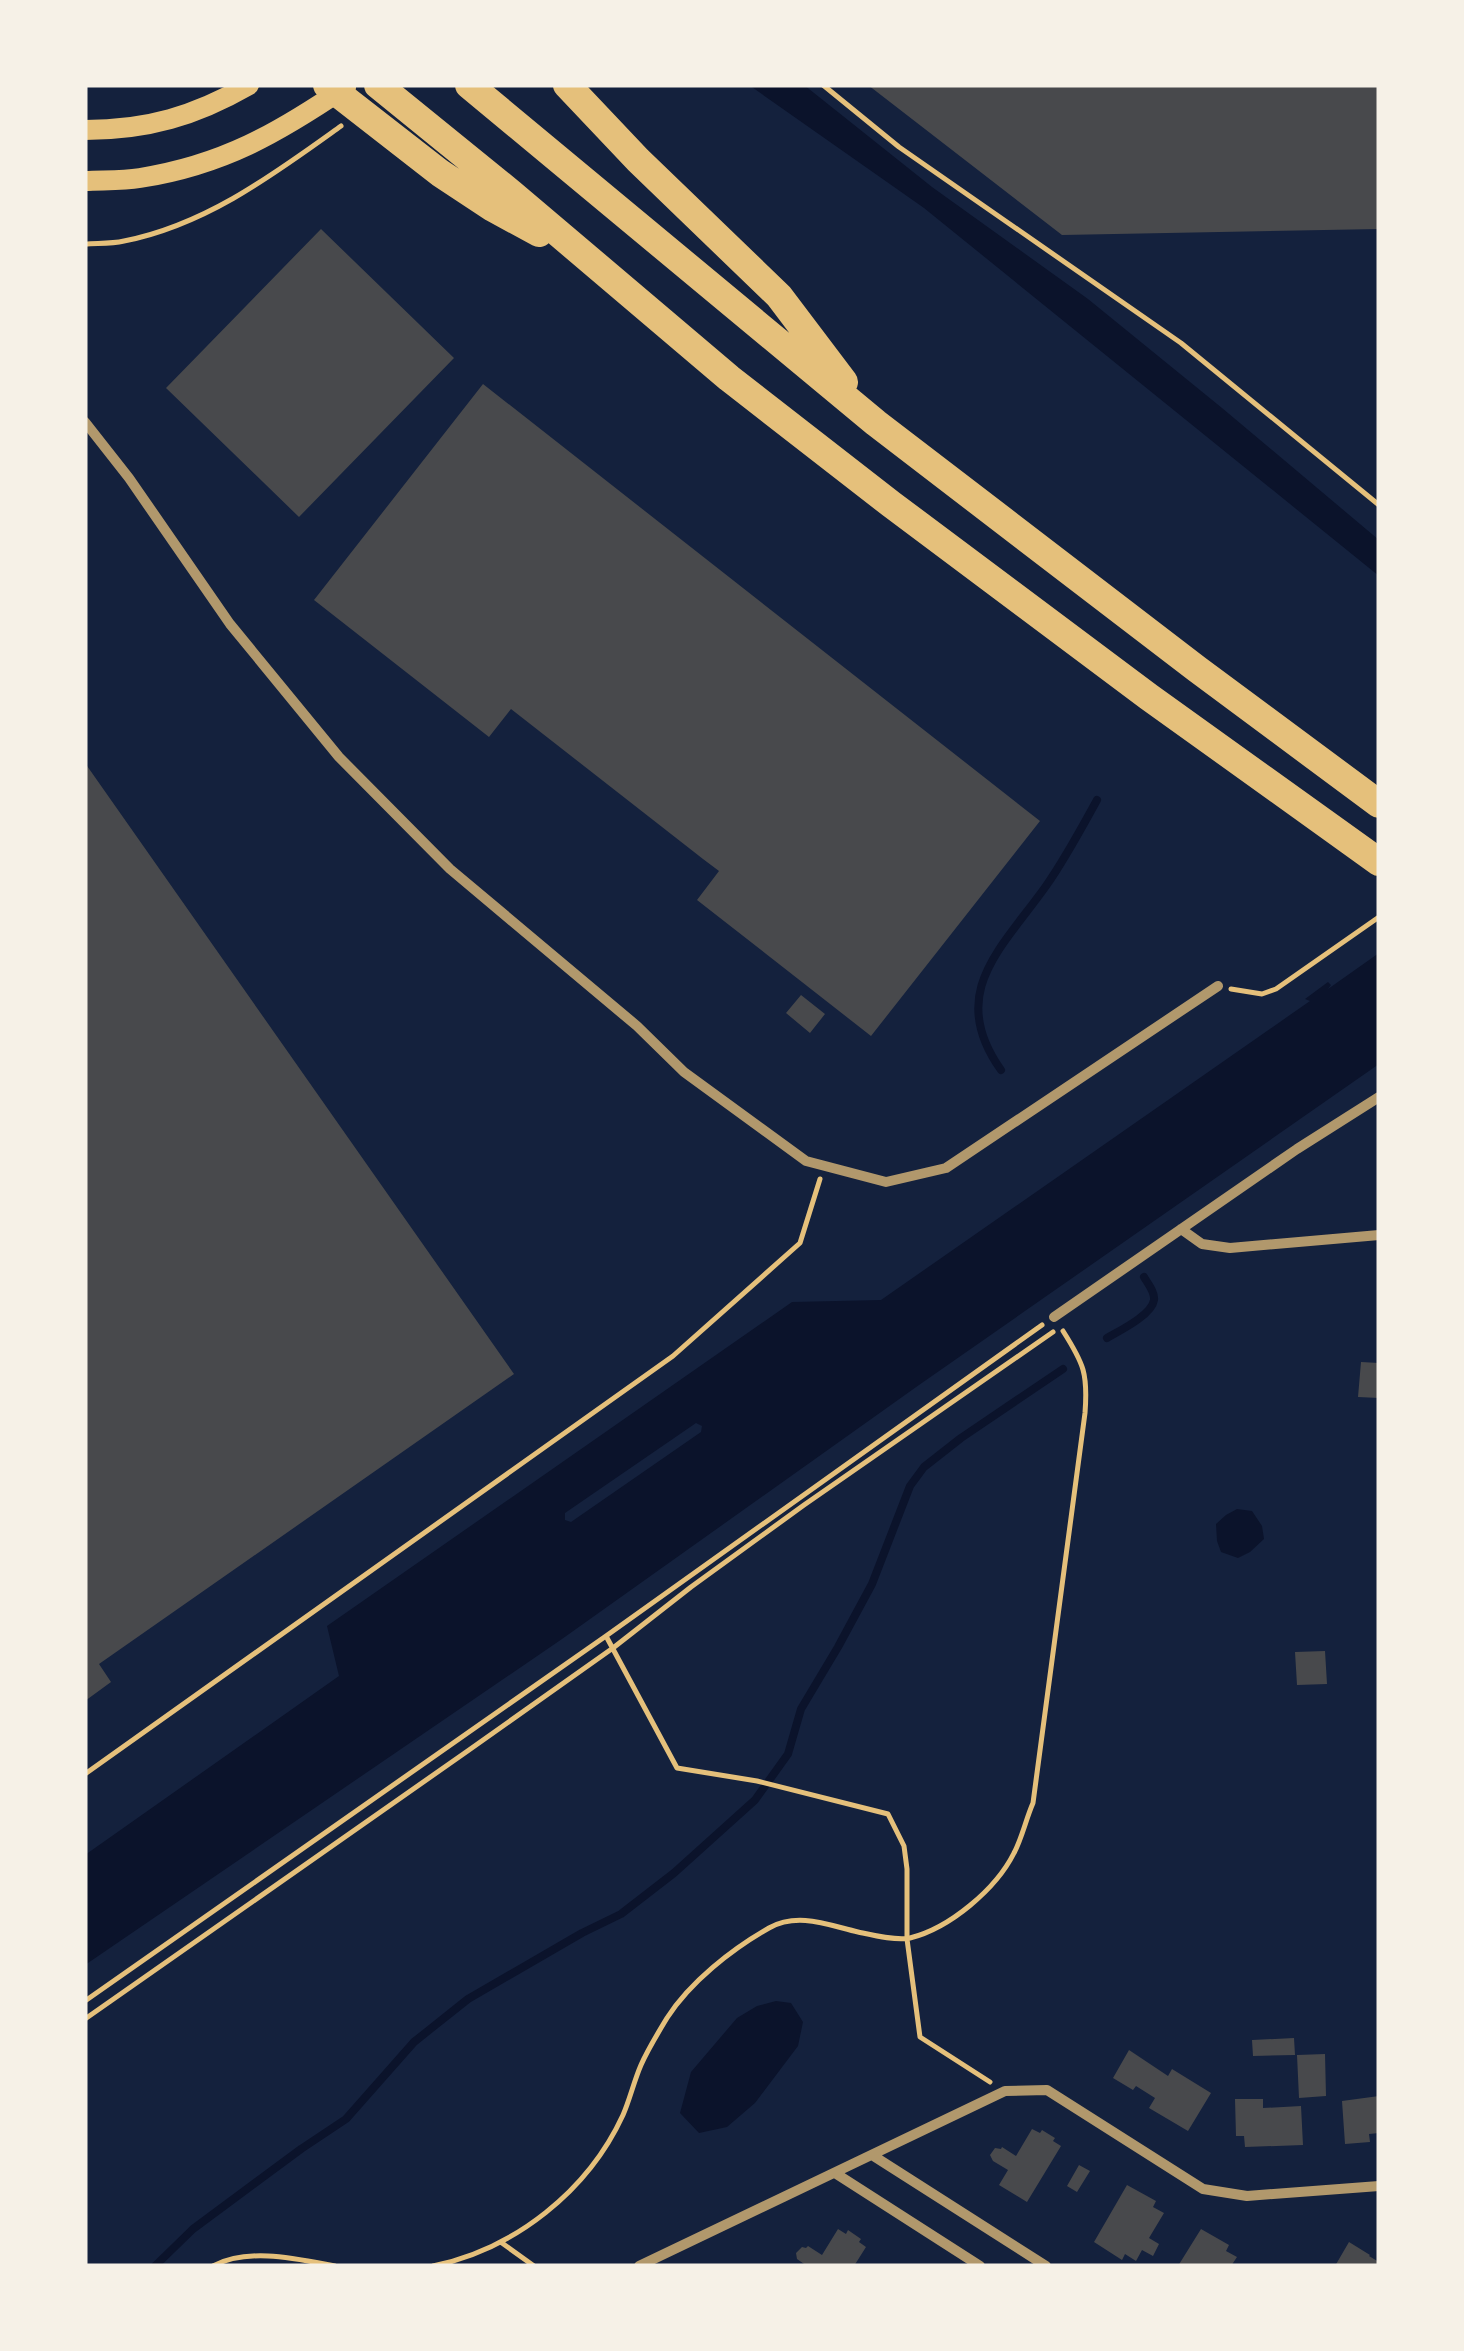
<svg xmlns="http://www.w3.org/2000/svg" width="1464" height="2351" viewBox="0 0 1464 2351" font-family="'Golos Text',sans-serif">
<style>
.water{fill:#0b132b;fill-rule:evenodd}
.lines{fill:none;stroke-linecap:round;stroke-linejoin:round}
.stream{stroke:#0b132b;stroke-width:8}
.building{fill:#48494c}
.path{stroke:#e5c07b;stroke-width:5}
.minor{stroke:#b1986c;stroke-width:10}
.secondary{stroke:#e5c07b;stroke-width:20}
.motorway{stroke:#e5c07b;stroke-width:28}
</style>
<rect width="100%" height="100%" fill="#14213d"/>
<path class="water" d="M749,85H804L932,187L1088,299L1222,408L1379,540V576L924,208Z
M1379,953V1064L919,1385L562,1639L85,1965V1855L339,1676L327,1626L792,1302L881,1300L1310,1001L1305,999L1328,982L1331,985L1328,989ZM696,1423L702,1426L701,1432L571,1522L565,1520V1513Z
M1237,1509L1252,1511L1262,1526L1264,1539L1250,1552L1238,1558L1221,1552L1217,1541L1216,1524L1226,1515Z
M776,2001L791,2003L803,2022L798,2046L755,2103L727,2127L699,2133L680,2113L691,2072L737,2018L757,2006Z"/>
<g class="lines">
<path class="stream" d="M1001,1070C946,993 1002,948 1046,886C1065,859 1081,829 1097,800
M1107,1338C1119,1331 1152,1315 1154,1300C1155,1292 1148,1284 1144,1277
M155,2266L193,2229L301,2149L346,2119L414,2042L468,1999L582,1933L621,1914L674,1873L755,1800L788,1754L801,1709L838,1647L872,1584L910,1486L924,1467L961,1438L1063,1369"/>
</g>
<path class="building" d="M868,85H1379V229L1062,235Z
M321,229L454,358L299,517L166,388Z
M483,384L1040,821L871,1036L697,900L719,871L703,859L511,709L489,737L314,600Z
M85,763L514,1374L99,1664L111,1682L85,1701Z
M801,995L825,1014L810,1033L786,1013Z
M1361,1362L1379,1363V1398L1358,1397Z
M1325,1651L1327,1684L1297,1685L1295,1652Z
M1294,2038L1295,2055L1253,2056L1252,2040Z
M1129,2050L1168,2076L1172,2069L1211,2093L1188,2131L1149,2108L1155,2098L1136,2086L1133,2090L1113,2078Z
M1325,2054L1326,2096L1299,2098L1297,2055Z
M1379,2096V2133L1369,2134L1370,2142L1345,2144L1342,2101Z
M1235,2099H1263V2108L1301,2106L1303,2145L1245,2147L1244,2136H1236Z
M1032,2129L1040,2133L1042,2130L1055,2138L1053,2141L1061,2146L1027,2202L999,2185L1008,2170L993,2161L990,2155L995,2148L1001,2149L1002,2147L1016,2156Z
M1079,2165L1090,2171L1077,2192L1067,2186Z
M1127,2185L1156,2201L1153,2207L1164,2213L1149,2238L1159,2244L1153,2256L1142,2250L1136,2261L1125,2254L1122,2260L1094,2242Z
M838,2229L846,2234L848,2230L861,2239L859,2242L866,2247L854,2266H807L797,2259L796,2253L802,2247L806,2248L808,2246L822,2255Z
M1201,2229L1229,2245L1226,2251L1237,2257L1231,2266H1178Z
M1349,2242L1370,2255L1369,2256L1379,2262V2266H1335Z"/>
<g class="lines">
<path class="path" d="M823,85L899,147L1181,343L1379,505
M85,244C98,243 111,244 124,241C206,225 274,174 341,126
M1231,989L1262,994L1276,989L1379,917
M606,1636L677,1768L757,1781L888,1814L904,1846L907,1869V1939L920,2037L990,2082
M85,1774L673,1356L800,1243L820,1179
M85,2001L606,1636L1042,1325
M85,2019L469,1750L613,1648L691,1587L804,1505L1053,1332
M502,2243L534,2266
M213,2266C248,2247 298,2259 335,2266
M433,2266C515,2249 588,2191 623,2115C630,2099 634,2081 641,2065C648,2049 658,2033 667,2018C690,1982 732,1949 769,1928C798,1912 828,1925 858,1932C872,1935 896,1941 910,1938C950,1928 996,1889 1014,1853C1022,1838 1026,1819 1033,1803L1085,1413C1088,1374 1084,1364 1063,1331"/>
<path class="minor" d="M85,422L129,478L230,624L339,757L450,869L637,1026L684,1072L806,1161L886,1182L946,1168L1218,986
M1181,1229L1202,1244L1230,1248L1379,1235
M1054,1317L1297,1149L1379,1097
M872,2155L1046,2266
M835,2173L980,2266
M639,2266L1005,2091L1047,2090L1203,2189L1247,2196L1379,2186"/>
<path class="secondary" d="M85,130C147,130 195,116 249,85
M85,181C103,180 122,181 140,178C223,165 278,133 346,87"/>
<path class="motorway" d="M327,85L440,173L493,208L539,233
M378,85L511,193L729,378L891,504L1149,697L1379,862
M469,85L876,423L1197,669L1379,804
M567,85L638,160L779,296L844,382"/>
</g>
<rect width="1464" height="2351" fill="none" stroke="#f6f1e7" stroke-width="175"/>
</svg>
